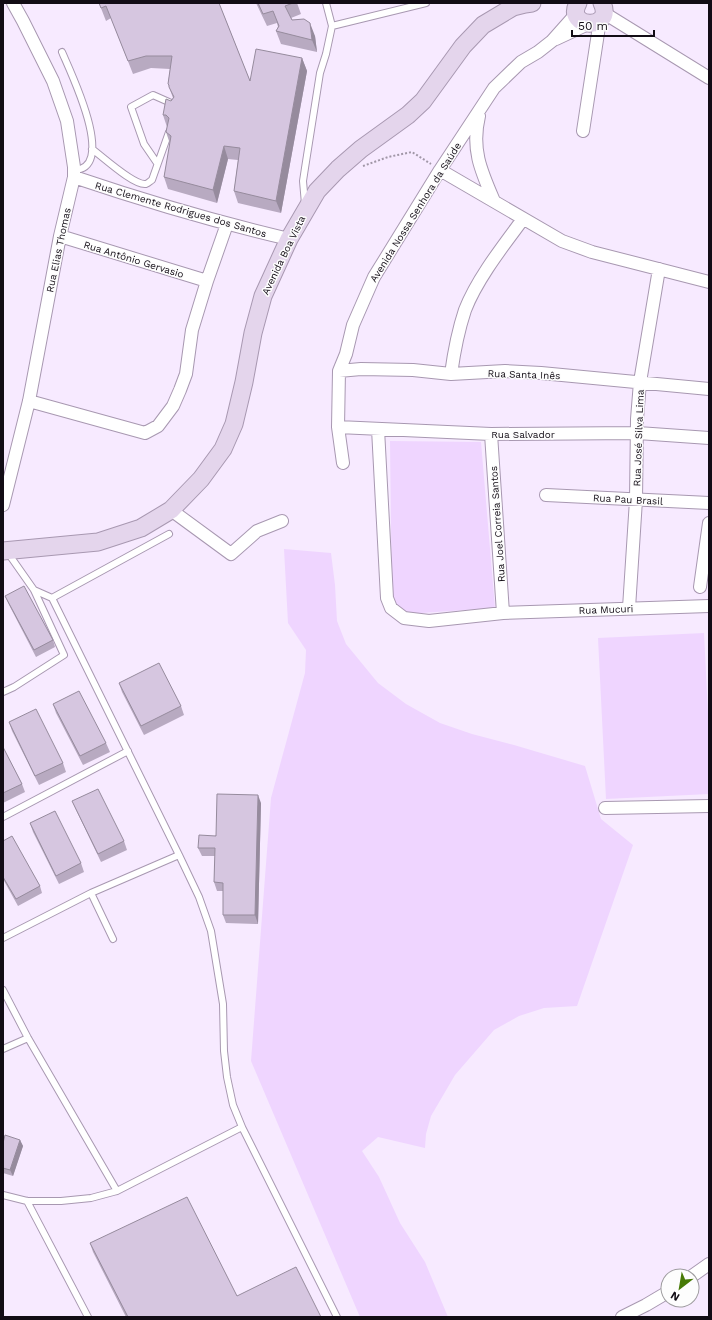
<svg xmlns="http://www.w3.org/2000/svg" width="712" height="1320" viewBox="0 0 712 1320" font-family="'Work Sans',sans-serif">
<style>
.green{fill:#efd5ff}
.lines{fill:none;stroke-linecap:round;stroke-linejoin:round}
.lane-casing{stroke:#a898b1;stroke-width:8}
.street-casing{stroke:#a898b1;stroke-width:14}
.secondary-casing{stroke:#a898b1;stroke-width:19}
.path{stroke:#a197a7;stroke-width:2;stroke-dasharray:2 2;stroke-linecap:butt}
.lane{stroke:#fff;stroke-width:6}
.street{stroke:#fff;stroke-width:12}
.secondary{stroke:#e4d5ec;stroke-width:17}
.wall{fill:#b8aac1}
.shaded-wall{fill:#968b9d}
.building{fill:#d6c6e0;stroke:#968b9d}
.labels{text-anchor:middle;stroke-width:3;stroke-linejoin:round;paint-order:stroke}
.street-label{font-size:10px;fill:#120c15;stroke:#fdfdfd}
</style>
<rect width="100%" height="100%" fill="#f7eaff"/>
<path class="green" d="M390,441L481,442L495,608L392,615Z
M284,549L331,553L335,585L337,621L346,644L378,683L406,704L440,723L472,734L514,745L585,766L601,819L633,845L577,1006L544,1008L519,1016L494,1030L455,1075L431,1116L426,1134L425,1148L378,1137L362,1151L379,1177L400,1223L425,1262L448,1317H360L251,1061L271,798L305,673L306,650L288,623Z
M704,633L709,734V794L606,799L598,638Z"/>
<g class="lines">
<g class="lane-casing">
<path id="lane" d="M332,26L426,3
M62,52C70,71 118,169 74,170
M92,149C103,157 134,186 146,184C149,183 150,181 152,180L169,132
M157,163L144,144L131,107L153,95L171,103L172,104
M305,204L303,181L305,168L320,73L326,54L332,26L326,3
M169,534L52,598L179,855
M34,590L52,598
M3,692L14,687L64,655L34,590L8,553
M3,817L128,751
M91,893L113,939
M3,938L91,893L179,855L199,897L211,931L223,1004L224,1051L227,1077L233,1105L242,1127L117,1191L91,1198L61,1201H27L3,1195
M3,990L28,1038L117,1191
M3,1049L28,1038
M242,1127L337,1317
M27,1201L88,1317"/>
</g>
<g class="street-casing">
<path id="street" d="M604,13L709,78
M556,39L588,24
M479,116C471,149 481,171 494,201
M583,131L600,20
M440,170L562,241L592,252L709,282
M74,177C145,201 216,222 289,239
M60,236L207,281
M339,371L361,369L413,370L451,374L505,371L541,373L709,389
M451,374C454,352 458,331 465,310C477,279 503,246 523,219
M29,401L145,433L158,426L173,406L180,390L186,374L192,330L207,281L227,224
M338,427L491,434L638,433L709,438
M378,429L387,598L391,608L404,618L429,621L503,613L709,606
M491,434L503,613
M343,463L338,427L339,371L346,354L353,325L374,277L440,170L494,88L521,62L538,52L552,41L576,14
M546,495L709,503
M3,505L29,401L60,236L74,177V167L67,121L53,81L23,21L13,3
M171,510L231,554L257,531L282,521
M700,587L709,523
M629,608L636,500L637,419L640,382L659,269
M605,808L709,806
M692,1276L709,1264
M622,1317L646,1305L668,1292"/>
</g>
<g class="secondary-casing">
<path id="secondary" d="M578,3C564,29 615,31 602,3
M3,551L98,542L141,528L171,510L201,479L223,449L234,424L244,382L253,333L263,296L289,239L317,191L338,169L361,149L408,115L423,101L463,46L483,25L513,7L525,4L532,3"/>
</g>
<path class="path" d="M363,166L388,157L412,152L431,164"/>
<use href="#lane" class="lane"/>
<use href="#street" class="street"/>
<use href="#secondary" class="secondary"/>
</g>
<path class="wall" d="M99,3H219L250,81L302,58L307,71L281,213L238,203L234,191L238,160L228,159L217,203L168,189L164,177L170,144L166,132L167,127L163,115L173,98L168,84L170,69L151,68L133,74L111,18L106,21Z
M256,3H297L301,14L291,18L292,20L315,36L317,52L281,44L276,31L278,27L277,23L267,26Z
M5,596L53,640L55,647L36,657L8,603Z
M119,683L181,706L184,715L144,735L122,692Z
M53,704L106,743L110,752L83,765L56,713Z
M9,722L63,763L66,772L39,785L12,731Z
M3,747L22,784L25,792L3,803Z
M72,801L124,841L127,850L101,862L76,810Z
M261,803L258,924L226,923L223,915V891H217L214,882L215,856H202L198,848Z
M30,823L81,863L84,872L59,884L33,832Z
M3,841L40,886L42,893L18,906L3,879Z
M20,1140L23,1146L13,1176L3,1173V1143Z
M90,1243L237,1296L321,1317H126L93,1252Z"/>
<path class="shaded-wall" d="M310,23L315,36L317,52L312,40Z
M302,58L307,71L281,213L276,201Z
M224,146L228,159L217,203L213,190Z
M258,795L261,803L258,924L255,915Z
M20,1140L23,1146L13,1176L10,1170Z"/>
<path class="building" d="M99,3H219L250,81L256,49L302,58L276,201L234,191L240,148L224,146L213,190L164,177L171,136L166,132L169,118L166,115H163L166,99L171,101L174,97L169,87V85L168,84L172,56H146L128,61L106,6L101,8Z
M258,3H293L285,6L292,20L304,19L310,23L312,40L276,31L279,26L273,11L263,14Z
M24,586L53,640L34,650L5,596Z
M159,663L181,706L141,726L119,683Z
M79,691L106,743L80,756L53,704Z
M36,709L63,763L35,776L9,722Z
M3,747L22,784L3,793Z
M98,789L124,841L98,854L72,801Z
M217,794L258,795L255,915H223V883L214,882L215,848H198L199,835L216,836Z
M55,811L81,863L56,876L30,823Z
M12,836L40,886L16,899L3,877V841Z
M5,1135L20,1140L10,1170L3,1168V1143Z
M187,1197L237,1296L296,1267L321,1317H128L90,1243Z"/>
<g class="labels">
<g class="street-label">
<text transform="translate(181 209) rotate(16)" y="4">Rua Clemente Rodrigues dos Santos</text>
<text transform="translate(415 212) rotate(-58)" y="4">Avenida Nossa Senhora da Saúde</text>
<text transform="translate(58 250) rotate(-78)" y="4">Rua Elias Thomas</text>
<text transform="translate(283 255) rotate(-64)" y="4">Avenida Boa Vista</text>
<text transform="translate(134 259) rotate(17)" y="4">Rua Antônio Gervasio</text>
<text transform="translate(524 374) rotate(2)" y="4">Rua Santa Inês</text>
<text x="523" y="438">Rua Salvador</text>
<text transform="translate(638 438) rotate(-88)" y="4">Rua José Silva Lima</text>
<text transform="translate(628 499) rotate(3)" y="4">Rua Pau Brasil</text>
<text transform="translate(497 524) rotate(-94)" y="4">Rua Joel Correia Santos</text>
<text transform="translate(606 609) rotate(-2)" y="4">Rua Mucuri</text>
</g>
</g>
<rect width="712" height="1320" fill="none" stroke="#120c15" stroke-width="8"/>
<g transform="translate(680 1288) rotate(211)"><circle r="19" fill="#fdfdfd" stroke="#9f9da0"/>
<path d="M0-3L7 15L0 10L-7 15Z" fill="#477a06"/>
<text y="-6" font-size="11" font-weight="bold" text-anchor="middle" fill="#120c15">N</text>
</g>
<path d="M572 30v6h82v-6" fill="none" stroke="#120c15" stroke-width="2"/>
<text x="578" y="30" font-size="12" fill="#120c15" stroke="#fdfdfd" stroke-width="3" paint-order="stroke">50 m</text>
</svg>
